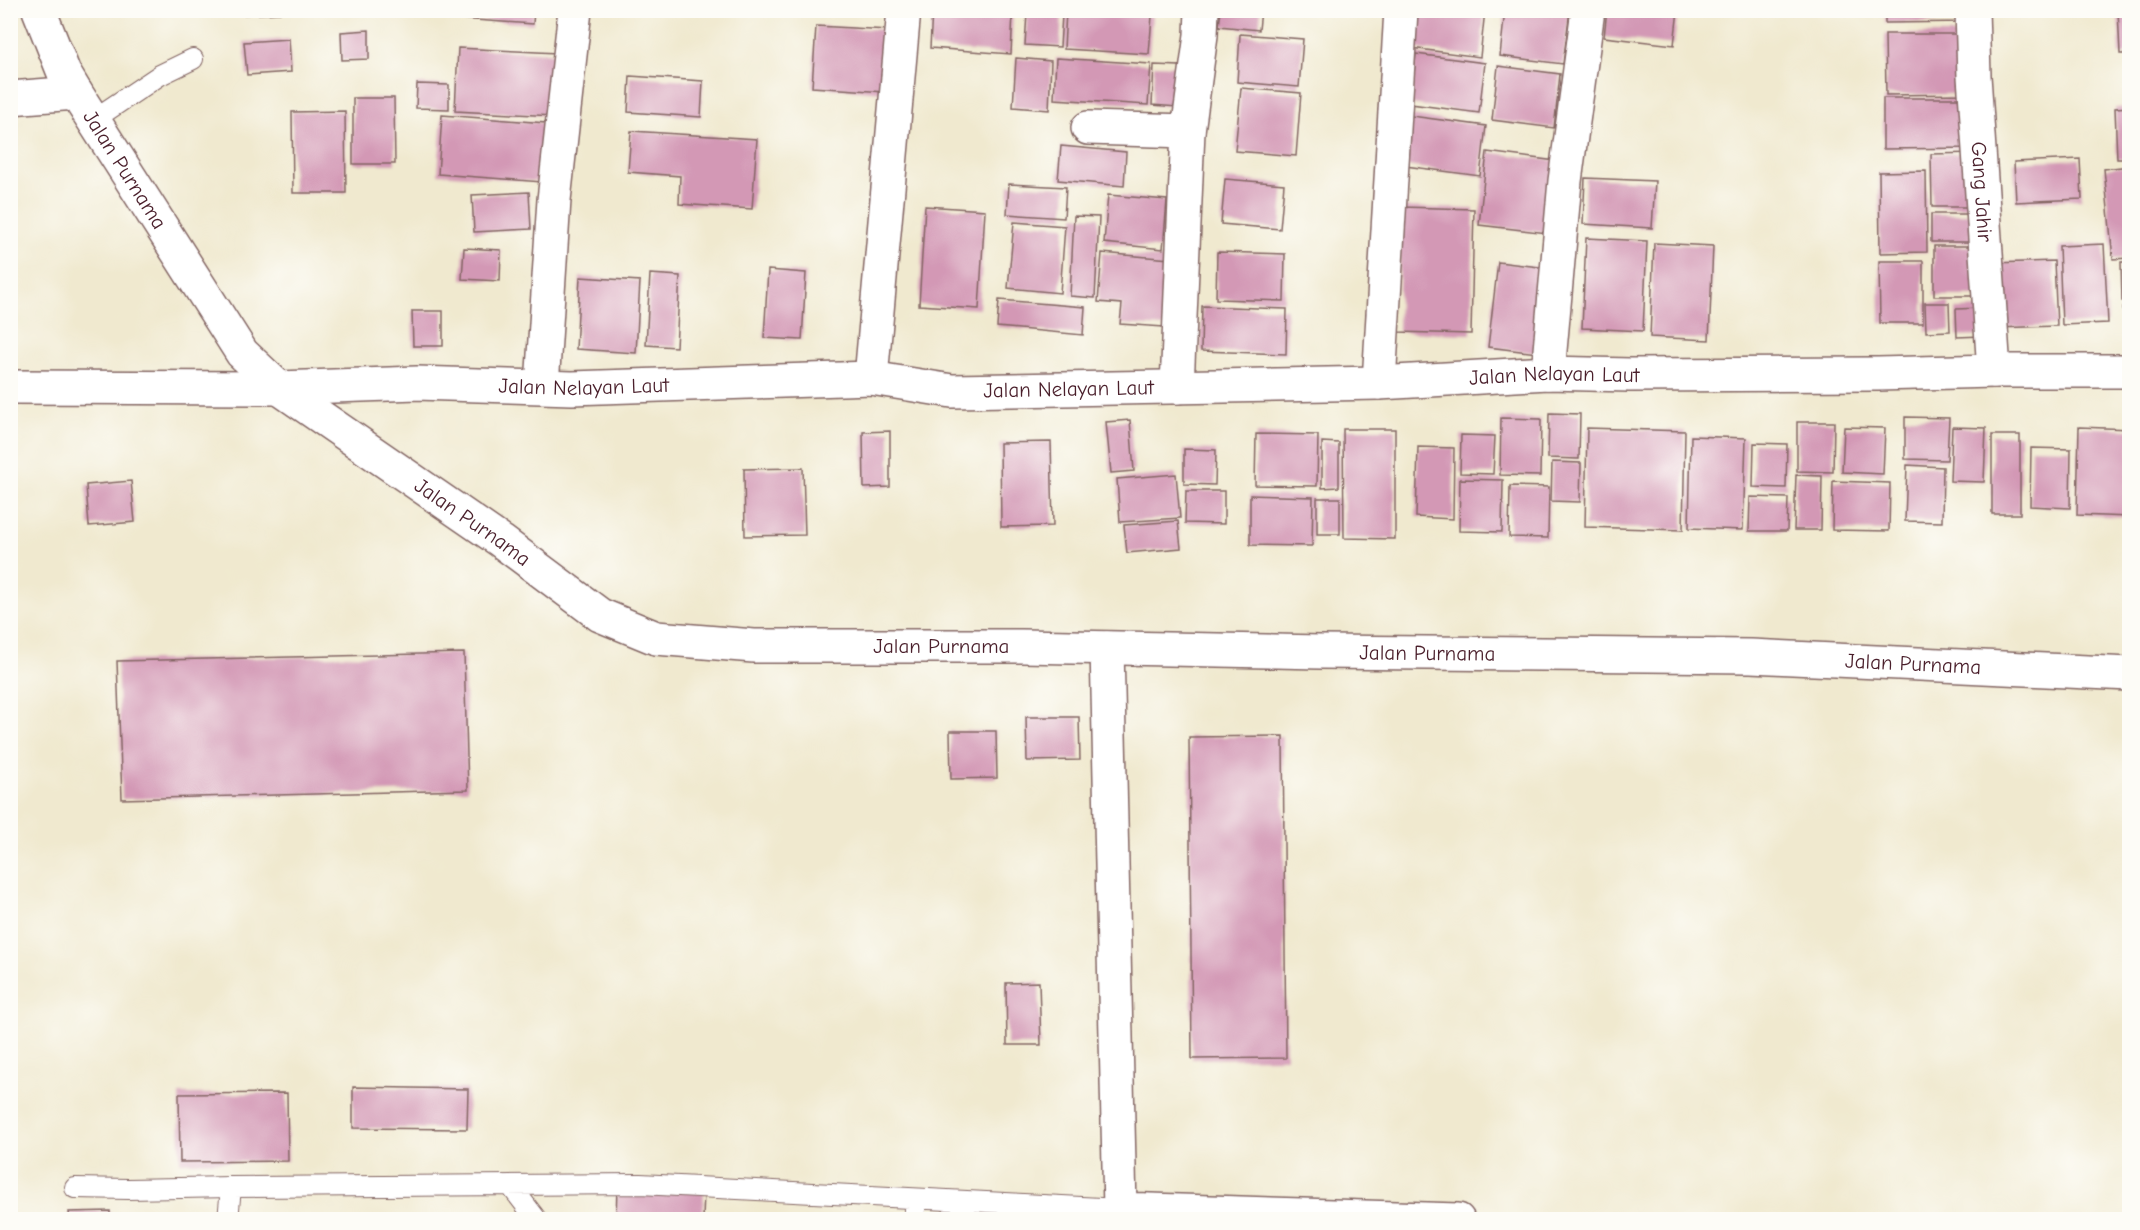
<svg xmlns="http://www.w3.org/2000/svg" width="2140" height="1230" viewBox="0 0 2140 1230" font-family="'Comic Neue',sans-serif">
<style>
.building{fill:#d398b5}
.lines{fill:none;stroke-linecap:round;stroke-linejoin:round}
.service-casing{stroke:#846664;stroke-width:22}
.minor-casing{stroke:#846664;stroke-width:36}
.primary-casing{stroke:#846664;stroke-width:36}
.service{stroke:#fff;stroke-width:20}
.minor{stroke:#fff;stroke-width:33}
.primary{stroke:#fff;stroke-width:33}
.labels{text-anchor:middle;stroke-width:6;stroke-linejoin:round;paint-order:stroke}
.street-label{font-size:21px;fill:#4a1f2b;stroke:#fdfcf7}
</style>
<rect width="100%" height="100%" fill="#fdfcf7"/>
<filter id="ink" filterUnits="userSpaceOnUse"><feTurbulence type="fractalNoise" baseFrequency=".0167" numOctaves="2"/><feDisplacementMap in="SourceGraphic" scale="12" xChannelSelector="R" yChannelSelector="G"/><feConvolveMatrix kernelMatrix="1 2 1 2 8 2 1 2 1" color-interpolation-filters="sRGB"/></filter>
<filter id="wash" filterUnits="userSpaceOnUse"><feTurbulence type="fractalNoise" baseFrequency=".008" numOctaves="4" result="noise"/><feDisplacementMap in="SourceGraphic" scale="24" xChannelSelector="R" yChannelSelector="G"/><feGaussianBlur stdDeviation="1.35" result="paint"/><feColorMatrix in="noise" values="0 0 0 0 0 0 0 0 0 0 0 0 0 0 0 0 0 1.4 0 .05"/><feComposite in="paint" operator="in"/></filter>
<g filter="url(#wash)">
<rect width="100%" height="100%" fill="#f0e9cf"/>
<g id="blocks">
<path class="building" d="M234,10H280V13L234,15Z
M461,10H534L533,24L461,19Z
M932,10L1013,12L1011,54L930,48Z
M1221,10H1261L1259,30L1219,26Z
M1415,10H1485L1480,57L1411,48Z
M1505,10H1570L1563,64L1500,56Z
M1607,10H1678L1674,45L1604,37Z
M1885,10H1967V22L1885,23Z
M2118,10H2130V54H2120Z
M1066,11L1152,16L1149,54L1064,49Z
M1027,13L1062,15L1060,47L1025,45Z
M816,26L889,30L885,92L812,87Z
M369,30V59L342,60L341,32Z
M1240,34L1303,39L1299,87L1237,82Z
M1885,34H1968L1969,94L1886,95Z
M289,39L291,72L247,75L244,42Z
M458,48L557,53L554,116L455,111Z
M1416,54L1485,63L1479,113L1411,104Z
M1016,58L1051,61L1049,110L1013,107Z
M1056,58L1151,64L1148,105L1054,99Z
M1154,65L1180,66L1178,107L1152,105Z
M1498,66L1560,74L1554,128L1492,120Z
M630,76L703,81L701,117L628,112Z
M417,84L449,85V109L416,108Z
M1241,88L1301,93L1296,156L1235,151Z
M353,98H394L395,164H353Z
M1883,98H1973L1974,148L1883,149Z
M2130,107V159H2117L2115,108Z
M345,111L346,193H293L292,112Z
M442,115L546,123L542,182L438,174Z
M1404,115L1486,126L1480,176L1398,165Z
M631,131L757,139L752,209L679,204L680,176L628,172Z
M1061,146L1126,152L1124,186L1058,180Z
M1487,152L1556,161L1548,233L1479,225Z
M1976,153V207H1932L1931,154Z
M2080,159L2082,199L2016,202L2014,162Z
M2130,166V258L2113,259L2104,169Z
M1926,171L1927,252L1880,253L1879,172Z
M1585,178L1655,181L1652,228L1583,224Z
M1225,179L1284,184L1280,229L1221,224Z
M1009,184L1066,187L1064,218L1007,214Z
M529,192L531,229L474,232L472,195Z
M1108,195L1167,200L1163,249L1104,243Z
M925,206L985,210L979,309L919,305Z
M1401,207L1474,209L1471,334L1398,332Z
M1931,214H1979L1980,242H1931Z
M1074,216L1099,217L1095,298L1070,296Z
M1014,222L1065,226L1060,293L1008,288Z
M1586,238L1647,241L1643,331L1582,328Z
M1654,243L1713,246L1709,340L1650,337Z
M2104,244L2108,323L2062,325L2059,246Z
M1934,246H1979V296H1934Z
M464,248L501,250L500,281L462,279Z
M1217,252L1285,254L1284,301L1216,299Z
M1102,253L1170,259L1164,327L1120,324L1122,304L1098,302Z
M1879,261H1923V323H1880Z
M2054,261L2057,326L1995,328L1993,263Z
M1498,262L1547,268L1537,353L1488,347Z
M2121,262H2130V300L2122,301Z
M768,270L806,273L802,340L764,338Z
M650,274L680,276L676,347L646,345Z
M580,277L640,281L636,353L576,349Z
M999,300L1085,307L1083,335L997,327Z
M1925,303H1949L1950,331L1926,332Z
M1202,306L1287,309L1286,354L1201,351Z
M2123,307H2130V337H2125Z
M1981,308L1982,336L1957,337L1956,309Z
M412,311H443V346H413Z
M1549,413L1580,414L1579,459L1548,458Z
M1905,417L1949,418L1947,460L1905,459Z
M1501,418L1541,419L1540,476L1500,475Z
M1130,420L1134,471L1111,473L1106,422Z
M1797,422H1834L1833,472L1797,471Z
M1844,427L1885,428L1883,474L1842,472Z
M1952,427L1986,428L1984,482L1950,481Z
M2079,427L2130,429V517L2077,515Z
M1587,428L1685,431L1683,530L1585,527Z
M1343,429H1395V539L1344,538Z
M890,431V487L864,488L863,432Z
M1256,434L1318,435L1317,486L1255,485Z
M1461,435L1495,436L1493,474L1460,473Z
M1992,435H2020V514H1992Z
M1691,436L1746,438L1743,530L1689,528Z
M1051,442L1053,526L1001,527L1000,443Z
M1322,442L1339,443V487L1322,488Z
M1754,443L1787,444L1786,488L1753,487Z
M1418,447L1454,448L1453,519L1416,517Z
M2031,448L2071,449L2070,508L2030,506Z
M1184,449L1216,450L1215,485L1184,484Z
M1552,462L1581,463L1580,502L1551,501Z
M1907,465L1943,467L1942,522L1905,521Z
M803,468L805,535L745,536L744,469Z
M1176,474L1180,518L1120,522L1117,479Z
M1796,475L1822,476L1821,530H1794Z
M1460,479L1503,480L1502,532L1459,531Z
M131,481L135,522L89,526L86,485Z
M1833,481L1890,483L1889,531L1832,530Z
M1510,486L1549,487L1548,538L1509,537Z
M1186,491H1224V524L1185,523Z
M1250,495L1313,497L1312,546L1250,545Z
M1750,497L1788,498L1787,531H1749Z
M1317,498H1340V534H1317Z
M1178,521L1181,548L1127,553L1124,525Z
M464,653L468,790L122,799L117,661Z
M1026,717H1079L1080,760L1027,761Z
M950,731H996L997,778L951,779Z
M1283,736L1286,1058L1192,1059L1189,737Z
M1039,982L1041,1045H1007L1006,983Z
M353,1087L468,1089L467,1129L353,1128Z
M287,1093L288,1161L180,1162L179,1094Z
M617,1187L704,1190L703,1220H616Z
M110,1211V1220H70L69,1212Z"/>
</g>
</g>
<g filter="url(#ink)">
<use href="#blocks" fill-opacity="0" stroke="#846664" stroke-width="1.5"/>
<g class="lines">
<g class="service-casing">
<path id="service" d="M93,120L160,75L193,59
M510,1185L537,1220
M75,1188L128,1189L231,1187
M228,1220L231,1187L640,1184L1120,1209V1217
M914,1220L916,1199"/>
</g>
<g class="minor-casing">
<g id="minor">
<path id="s1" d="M1972,10L1974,76L1994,371"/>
<path d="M10,98L76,93"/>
<path d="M1088,128L1188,131"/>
<path d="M1548,373L1565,181L1588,10"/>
<path d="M871,378L904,10"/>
<path d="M1379,383L1401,10"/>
<path d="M542,386L554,200L575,10"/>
<path id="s2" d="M10,387L279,388L417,383L572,388L871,378L952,391L1379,383L1548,373L1630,375L1878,374L1994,371H2130"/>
<path d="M1177,387L1188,131L1201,35L1202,10"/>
<path d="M1107,648L1120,1209L1458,1220"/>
</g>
</g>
<g class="primary-casing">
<g id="primary">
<path id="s3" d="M39,10L64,73L76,93L242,353L279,388L501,541L600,615L656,638L754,646H1022L1320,652L1751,656L2130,674"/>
</g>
</g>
<use href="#service" class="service"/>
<use href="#minor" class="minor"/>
<use href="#primary" class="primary"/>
</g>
</g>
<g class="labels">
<g class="street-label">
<text dy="7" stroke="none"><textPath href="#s3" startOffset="182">Jalan Purnama</textPath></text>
<text dy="7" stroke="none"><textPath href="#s1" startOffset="182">Gang Jahir</textPath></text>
<text dy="7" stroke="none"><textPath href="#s2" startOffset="1546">Jalan Nelayan Laut</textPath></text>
<text dy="7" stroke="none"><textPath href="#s2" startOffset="574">Jalan Nelayan Laut</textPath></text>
<text dy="7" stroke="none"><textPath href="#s2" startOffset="1060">Jalan Nelayan Laut</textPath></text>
<text dy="7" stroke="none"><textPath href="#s3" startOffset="686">Jalan Purnama</textPath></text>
<text dy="7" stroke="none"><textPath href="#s3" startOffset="1190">Jalan Purnama</textPath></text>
<text dy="7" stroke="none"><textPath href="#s3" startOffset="1676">Jalan Purnama</textPath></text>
<text dy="7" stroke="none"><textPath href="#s3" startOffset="2162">Jalan Purnama</textPath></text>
</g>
</g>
<rect width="2140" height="1230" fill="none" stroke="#fdfcf7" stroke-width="36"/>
</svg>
